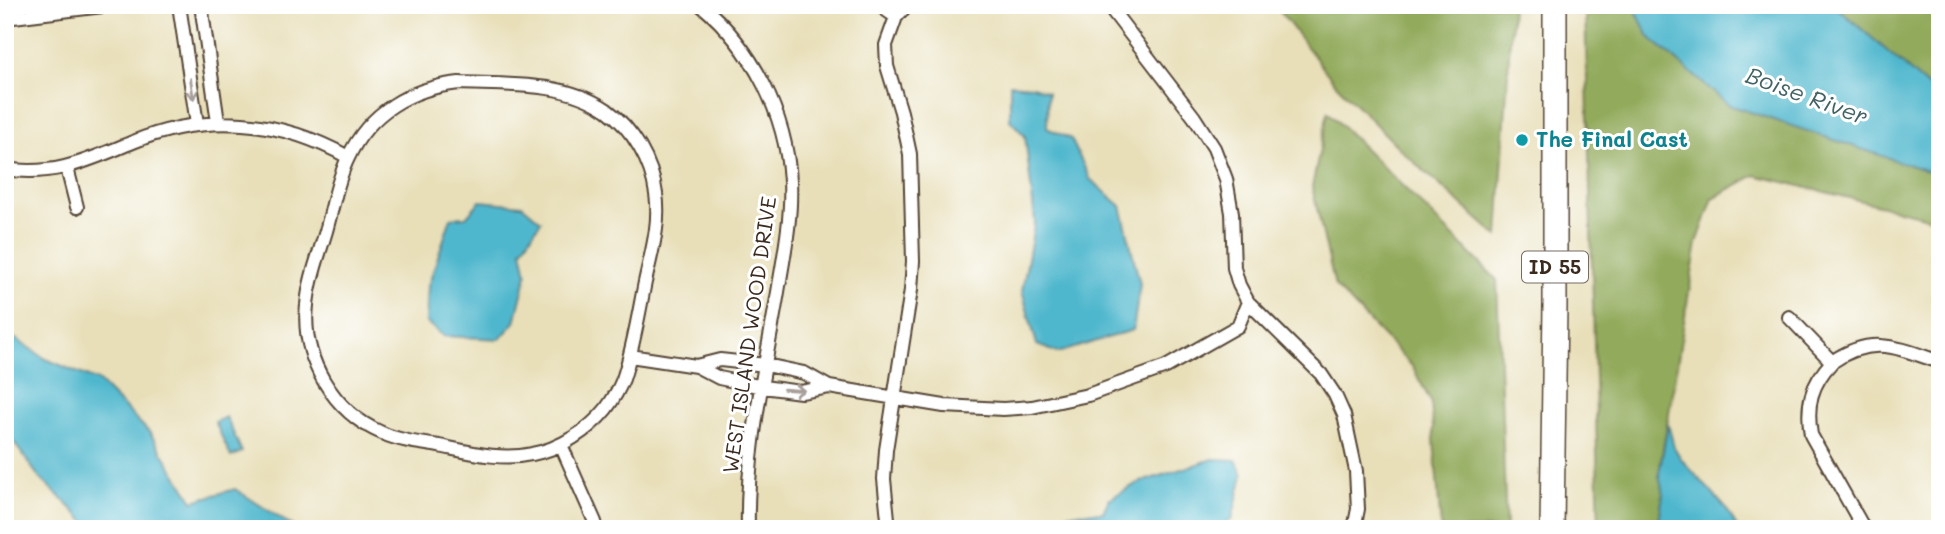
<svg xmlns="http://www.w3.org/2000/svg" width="1945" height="534" viewBox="0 0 1945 534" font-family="Mali,sans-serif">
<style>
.forest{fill:#92aa5c;stroke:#666a3d;stroke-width:2}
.water{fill:#4fb7cd;stroke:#457076;stroke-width:2}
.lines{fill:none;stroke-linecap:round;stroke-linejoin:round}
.street-casing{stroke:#554535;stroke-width:16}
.highway-casing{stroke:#554535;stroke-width:26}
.street{stroke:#fff;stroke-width:12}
.highway{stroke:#fff;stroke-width:23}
.oneway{stroke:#a79f9a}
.culture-dot{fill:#0f9aa8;stroke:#fff;stroke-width:2.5}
.labels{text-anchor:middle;stroke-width:6;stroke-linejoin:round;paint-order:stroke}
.shield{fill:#fff;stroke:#766a62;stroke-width:2}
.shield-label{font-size:19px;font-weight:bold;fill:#3b2a1e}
.culture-label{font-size:21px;font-weight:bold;fill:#0d838f;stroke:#fff;text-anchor:start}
.street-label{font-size:21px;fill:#3b2a1e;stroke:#fff}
.water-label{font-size:23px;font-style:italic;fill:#436264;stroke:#fff}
</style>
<rect width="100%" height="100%" fill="#fff"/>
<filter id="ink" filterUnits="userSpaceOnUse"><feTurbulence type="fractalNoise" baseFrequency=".0143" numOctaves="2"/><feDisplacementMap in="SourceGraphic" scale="14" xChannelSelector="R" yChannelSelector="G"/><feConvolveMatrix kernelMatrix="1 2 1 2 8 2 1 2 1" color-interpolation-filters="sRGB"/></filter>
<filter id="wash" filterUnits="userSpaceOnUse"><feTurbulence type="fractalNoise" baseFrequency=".00686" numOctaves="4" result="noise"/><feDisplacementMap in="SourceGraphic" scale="28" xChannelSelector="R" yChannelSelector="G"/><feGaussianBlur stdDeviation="1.57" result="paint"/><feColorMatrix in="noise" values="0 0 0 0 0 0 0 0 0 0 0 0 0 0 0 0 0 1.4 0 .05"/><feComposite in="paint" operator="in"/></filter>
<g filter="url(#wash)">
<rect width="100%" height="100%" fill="#e8dfb9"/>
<path class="forest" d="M1275,5H1512L1498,237L1404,153L1334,82Z
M1585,5H1633L1649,37L1729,105L1940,175V220L1755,175L1713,198L1697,243L1659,474L1663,494L1658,529H1599Z
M1834,5H1940V97Z
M1328,112L1497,280L1506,529H1441L1431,402L1412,366L1335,286L1312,187Z"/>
<path class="water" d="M1633,5H1834L1940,97V175L1729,105L1649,37Z
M1010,84L1033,86L1048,92L1047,128L1071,139L1090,179L1121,206L1140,284L1133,330L1058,353L1037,345L1022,291L1035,221L1025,136L1010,120Z
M480,201L522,205L541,221L522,250L527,274L515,322L500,339L443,336L426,322L428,286L451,218L466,217Z
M5,332L46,359L98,381L150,433L193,501L235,489L297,529H93L39,477L7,433L5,425Z
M226,417L242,452L231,457L215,422Z
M1668,424L1674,447L1682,460L1725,507L1738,529H1658L1663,494L1659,474Z
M1213,459L1236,460L1243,475L1232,519L1216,529H1038L1041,520L1073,513L1103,512L1109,499L1138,483Z"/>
</g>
<g filter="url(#ink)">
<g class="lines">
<g class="street-casing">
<path id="street" d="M179,5L197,124
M201,5L218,122
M701,5C753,48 786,114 790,181C792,218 784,255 778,292C765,369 746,450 748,529
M879,5L896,17L886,45L887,66L901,112L910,154L913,261L911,290L886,450L884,479L889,529
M1108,5L1194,117L1214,148L1226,179L1232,213L1234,268L1239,285L1248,302L1321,374L1335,395L1344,415L1356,471L1358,509L1354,529
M896,17L907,5
M5,18L111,5
M459,83C509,85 564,81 607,110C633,129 652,162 656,194C661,225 650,257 644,287C638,318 633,349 623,379C619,389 612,401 606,409C588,431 560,449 532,454C501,461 469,452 439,446C420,443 400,441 382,433C333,412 301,358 307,305C309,280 319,255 326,231C333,207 337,180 348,158C369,112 411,88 459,83Z
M67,168L77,207
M5,169C56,177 88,160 133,142C206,112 280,119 348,157
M1789,317L1832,362C1872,334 1898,348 1940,362
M630,356L696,366
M1832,362C1811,384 1806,405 1811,435L1864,529
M829,387L801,392L763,387L719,378L696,366L720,360L766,365L804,373L829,387L944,406L1003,409L1032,407L1088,395L1166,367L1238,326L1248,302
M561,445L595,522"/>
</g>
<g class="highway-casing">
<path id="highway" d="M1552,529L1555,305V5"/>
</g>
<use href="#street" class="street"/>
<use href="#highway" class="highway"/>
</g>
<defs><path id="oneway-shaft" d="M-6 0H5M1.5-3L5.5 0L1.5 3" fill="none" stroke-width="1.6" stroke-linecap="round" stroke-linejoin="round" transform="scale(1.75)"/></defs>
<g class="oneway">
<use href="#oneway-shaft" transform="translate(192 89) rotate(82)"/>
<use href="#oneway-shaft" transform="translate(794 390) rotate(4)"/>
</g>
</g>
<circle class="culture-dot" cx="1522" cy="140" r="7"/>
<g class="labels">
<rect class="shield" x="1522" y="251.5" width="66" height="31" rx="5"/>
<g class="shield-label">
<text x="1555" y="274">ID 55</text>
</g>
<g class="culture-label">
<text x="1536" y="147">The Final Cast</text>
</g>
<g class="street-label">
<text transform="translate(750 335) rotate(-82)" y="7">WEST ISLAND WOOD DRIVE</text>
</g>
<g class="water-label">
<text transform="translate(1807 96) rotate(20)" y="8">Boise River</text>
</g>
</g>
<rect width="1945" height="534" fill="none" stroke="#fff" stroke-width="28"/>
</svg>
